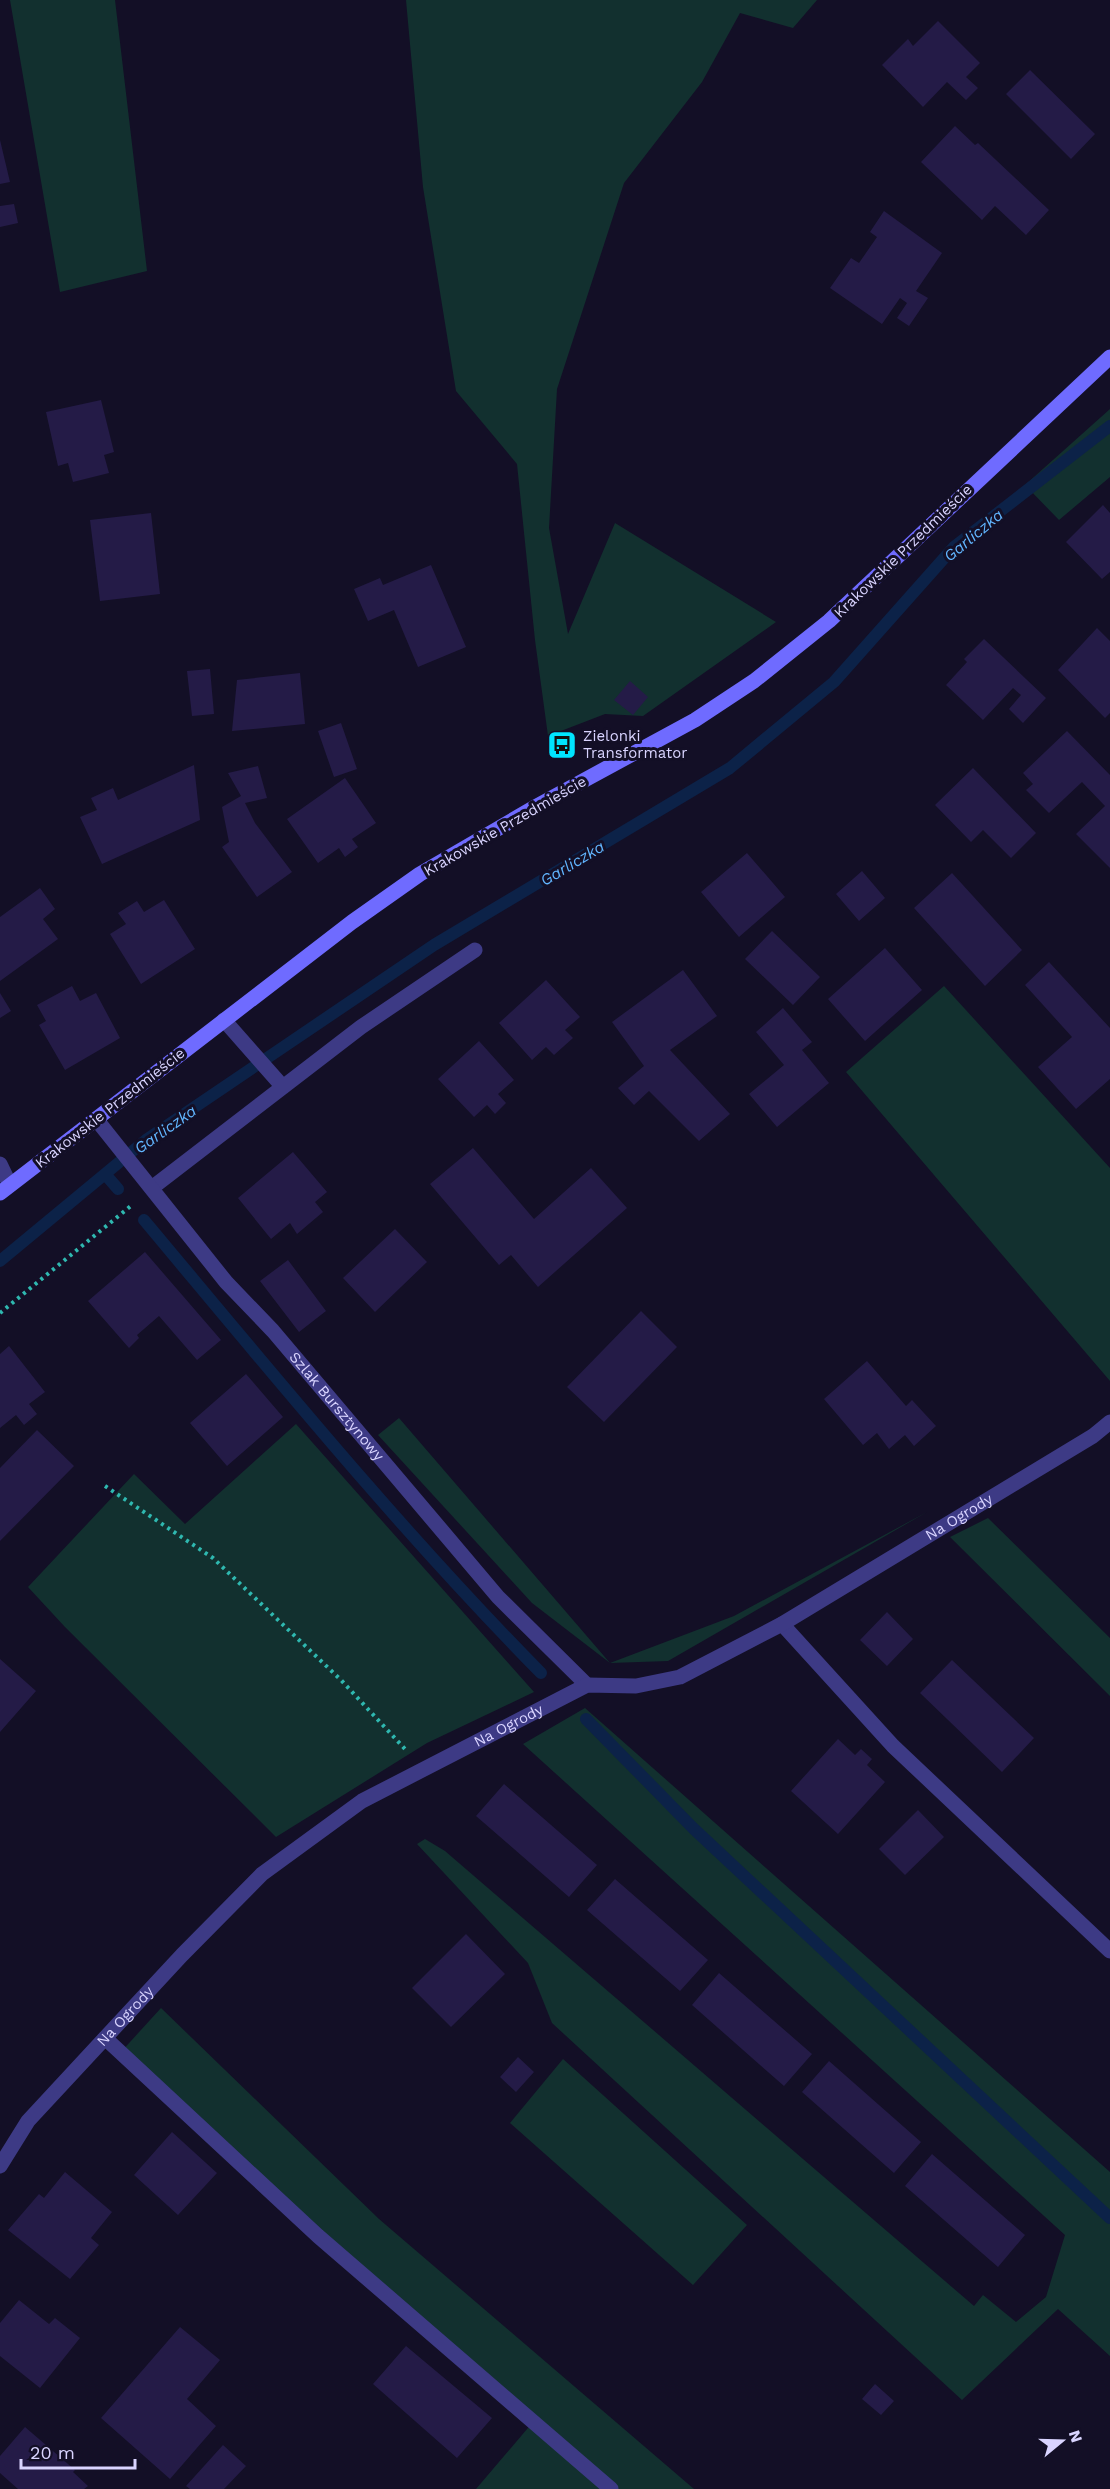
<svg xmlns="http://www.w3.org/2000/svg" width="1110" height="2489" viewBox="0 0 1110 2489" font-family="'Work Sans',sans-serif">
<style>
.green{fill:#12302f}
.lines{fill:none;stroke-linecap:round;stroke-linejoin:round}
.stream{stroke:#0c2248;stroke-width:12}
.building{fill:#241b47}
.path{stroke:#2fb8b0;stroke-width:4;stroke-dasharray:3 4.5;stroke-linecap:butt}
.lane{stroke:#3d3a85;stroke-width:15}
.street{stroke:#3d3a85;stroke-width:15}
.secondary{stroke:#6f6bff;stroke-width:15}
.labels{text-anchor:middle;stroke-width:6;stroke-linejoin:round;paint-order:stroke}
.street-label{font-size:15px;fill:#d9d4ff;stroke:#130f26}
.poi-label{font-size:15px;fill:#d9d4ff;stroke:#130f26;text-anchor:start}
.water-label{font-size:16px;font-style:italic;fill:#62b6ff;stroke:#130f26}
</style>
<rect width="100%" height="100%" fill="#130f26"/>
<path class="green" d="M10,0H115L147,271L60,292Z
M406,0H817L793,28L740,13L702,82L624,183L557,389L549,528L568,634L615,523L776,622L643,716L605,714L548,736L535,640L517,464L456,391L423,187Z
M1110,409V477L1059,520L1025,485Z
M944,986L1110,1168V1381L846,1072Z
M399,1418L610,1663L734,1616L927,1512L668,1661L610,1663L532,1603L378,1435Z
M296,1424L534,1692L427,1743L276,1837L65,1627L28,1587L134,1474L185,1524Z
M988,1518L1110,1638V1696L950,1537Z
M585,1708L1110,2172V2356L1058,2309L962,2400L552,2023L528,1963L417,1844L425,1839L445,1851L974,2306L983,2295L1016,2322L1046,2297L1065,2235L523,1744Z
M161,2008L379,2219L694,2489H476L533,2422L120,2053Z
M563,2059L747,2225L693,2285L510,2123Z"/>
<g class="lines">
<path class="stream" d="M105,1174L118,1189
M144,1220C273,1374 400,1530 541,1673
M0,1261L146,1140L434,945L730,768L834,682L954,547L1110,426
M586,1719L694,1829L1110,2218"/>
</g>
<path class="building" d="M938,21L980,63L966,77L978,88L966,100L947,82L923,107L882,65L908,39L913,46Z
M1030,70L1095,134L1071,159L1006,94Z
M955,126L975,145L978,143L1049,210L1026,235L995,206L982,220L921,162Z
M0,140L10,182L0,184Z
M14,204L18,223L0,227V206Z
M884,211L942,253L916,291L928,298L909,326L897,318L907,303L900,298L882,324L830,288L851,258L859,263L877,237L870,232Z
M101,400L114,452L104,455L109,473L73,482L68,463L58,466L46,412Z
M1103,505L1110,513V572L1102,579L1066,542Z
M151,513L160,594L100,601L90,520Z
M431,565L466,647L418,667L394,610L368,621L354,589L380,578L383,585Z
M1097,628L1110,641V713L1105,718L1058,670Z
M984,639L1046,698L1023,723L1009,709L1021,695L1013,688L983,720L946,685L967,662L964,659Z
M210,669L214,714L192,716L187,671Z
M300,673L305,724L232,731L237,680Z
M630,681L648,697L633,715L614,700Z
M341,723L357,769L334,777L318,731Z
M1067,731L1110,775V868L1076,834L1105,806L1082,782L1049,813L1026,790L1033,784L1023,773Z
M194,765L200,820L102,864L80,817L97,810L91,798L113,788L118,800Z
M258,766L267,798L245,803L255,823L292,872L257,897L222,847L229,842L222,807L241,796L228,773Z
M973,768L1036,833L1011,858L983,830L971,842L935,805Z
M345,778L376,823L352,839L358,847L345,857L339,848L318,863L287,819Z
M747,853L785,897L739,937L701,892Z
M862,871L885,898L859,921L836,894Z
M952,873L1022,950L985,986L914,908Z
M40,888L55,909L43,919L58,939L0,981V917Z
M164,900L195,949L141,984L110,934L126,924L118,913L137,901L144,912Z
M772,931L820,977L793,1005L745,959Z
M885,948L922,990L865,1041L828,999Z
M1049,962L1110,1028V1079L1076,1109L1038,1067L1072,1037L1025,985Z
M683,970L717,1016L670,1050L730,1114L699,1141L649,1091L634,1105L618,1088L644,1066L612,1022Z
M546,980L580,1017L565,1030L573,1038L554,1055L546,1047L532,1060L499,1023Z
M72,986L80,1001L96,993L120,1038L65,1070L39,1025L46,1021L37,1005Z
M0,993L11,1011L0,1018Z
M783,1008L812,1042L802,1050L829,1083L777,1127L749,1094L784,1065L756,1032Z
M479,1041L514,1080L498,1094L506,1103L495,1114L487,1105L474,1117L438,1079Z
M473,1148L534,1219L591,1168L627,1208L538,1287L511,1255L499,1265L430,1184Z
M293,1152L327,1192L315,1202L323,1212L297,1234L290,1223L271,1239L238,1198Z
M395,1229L427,1262L375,1312L343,1278Z
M145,1252L221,1340L197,1360L159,1316L137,1335L139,1338L129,1348L88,1301Z
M288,1260L326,1311L299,1332L260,1281Z
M641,1311L677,1347L604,1422L567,1387Z
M9,1346L45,1392L29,1404L37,1414L24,1425L16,1415L0,1428V1354Z
M867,1361L906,1406L912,1400L936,1426L914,1446L905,1435L889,1449L877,1433L863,1445L824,1399Z
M246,1374L283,1417L227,1466L190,1423Z
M37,1430L74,1466L0,1541V1468Z
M887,1612L913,1639L887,1666L860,1640Z
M0,1659L36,1691L0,1732Z
M952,1660L1034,1738L1002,1772L920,1693Z
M838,1739L855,1755L861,1749L872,1759L867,1765L885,1782L838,1834L791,1791Z
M504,1784L597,1865L569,1897L476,1816Z
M918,1810L944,1837L905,1875L879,1849Z
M615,1879L708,1960L680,1991L587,1910Z
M466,1934L505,1974L451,2027L412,1988Z
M719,1973L812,2054L784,2086L692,2005Z
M518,2057L534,2072L516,2092L500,2077Z
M829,2061L921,2142L894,2173L802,2092Z
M172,2132L217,2173L178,2215L134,2175Z
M932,2154L1025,2235L998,2267L905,2186Z
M65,2172L112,2212L91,2238L99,2245L70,2279L8,2230L39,2194L44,2198Z
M19,2300L49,2324L55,2318L80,2338L40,2388L0,2356V2323Z
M180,2327L220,2360L187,2399L216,2426L170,2479L101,2418Z
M406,2346L492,2418L457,2458L373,2384Z
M875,2384L894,2401L881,2415L862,2399Z
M25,2427L75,2470L73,2472L88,2486L84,2489H18L0,2473V2456Z
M223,2445L246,2466L224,2489H190L186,2486Z"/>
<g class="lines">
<path class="path" d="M0,1313L132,1205
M105,1486L213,1558L341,1680L405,1749"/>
<path class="lane" d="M224,1020L283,1087
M0,1164L10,1185
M153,1187L361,1027L475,950
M782,1624L893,1746L1110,1951
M105,2038L318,2236L611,2489"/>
<g class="street">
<path id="s1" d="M96,1119L226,1282L273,1331L498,1597L587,1685"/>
<path id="s2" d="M0,2166L28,2121L182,1955L262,1874L362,1801L587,1685L636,1686L680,1677L782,1624L1093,1436L1110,1422"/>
</g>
<path class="secondary" d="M0,1193L352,922L420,874L535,807L695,720L754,681L829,621L1110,357"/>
</g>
<defs>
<g id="bus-square" transform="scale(1.5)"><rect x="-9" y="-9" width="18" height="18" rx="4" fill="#00e5ff" stroke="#130f26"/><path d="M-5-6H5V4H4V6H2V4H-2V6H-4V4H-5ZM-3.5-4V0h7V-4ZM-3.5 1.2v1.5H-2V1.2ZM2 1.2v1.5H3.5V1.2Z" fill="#111"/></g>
</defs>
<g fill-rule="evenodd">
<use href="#bus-square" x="562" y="745"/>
</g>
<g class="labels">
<g class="street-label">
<text transform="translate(903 551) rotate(-44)" y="5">Krakowskie Przedmieście</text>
<text transform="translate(505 826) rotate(-30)" y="5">Krakowskie Przedmieście</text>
<text transform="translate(110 1108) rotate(-38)" y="5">Krakowskie Przedmieście</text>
<text dy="5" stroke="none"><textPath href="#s1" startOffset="375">Szlak Bursztynowy</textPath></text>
<text dy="5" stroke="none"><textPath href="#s2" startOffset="1186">Na Ogrody</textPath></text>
<text dy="5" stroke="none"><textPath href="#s2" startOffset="682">Na Ogrody</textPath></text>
<text dy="5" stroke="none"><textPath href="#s2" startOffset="196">Na Ogrody</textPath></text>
</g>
<g class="poi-label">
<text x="583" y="741">Zielonki<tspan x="583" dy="17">Transformator</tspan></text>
</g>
<g class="water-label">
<text transform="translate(973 535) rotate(-40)" y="6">Garliczka</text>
<text transform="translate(572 863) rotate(-31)" y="6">Garliczka</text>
<text transform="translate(165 1129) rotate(-35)" y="6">Garliczka</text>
</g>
</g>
<g transform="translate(1062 2441) rotate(71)" stroke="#130f26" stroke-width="4.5" paint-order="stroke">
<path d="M0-4.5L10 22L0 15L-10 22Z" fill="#d9d4ff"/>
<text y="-9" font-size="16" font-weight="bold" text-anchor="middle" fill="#d9d4ff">N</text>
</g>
<path d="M21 2459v9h114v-9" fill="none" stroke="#d9d4ff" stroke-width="3"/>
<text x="30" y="2459" font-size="18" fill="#d9d4ff" stroke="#130f26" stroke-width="4.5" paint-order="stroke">20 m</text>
</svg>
